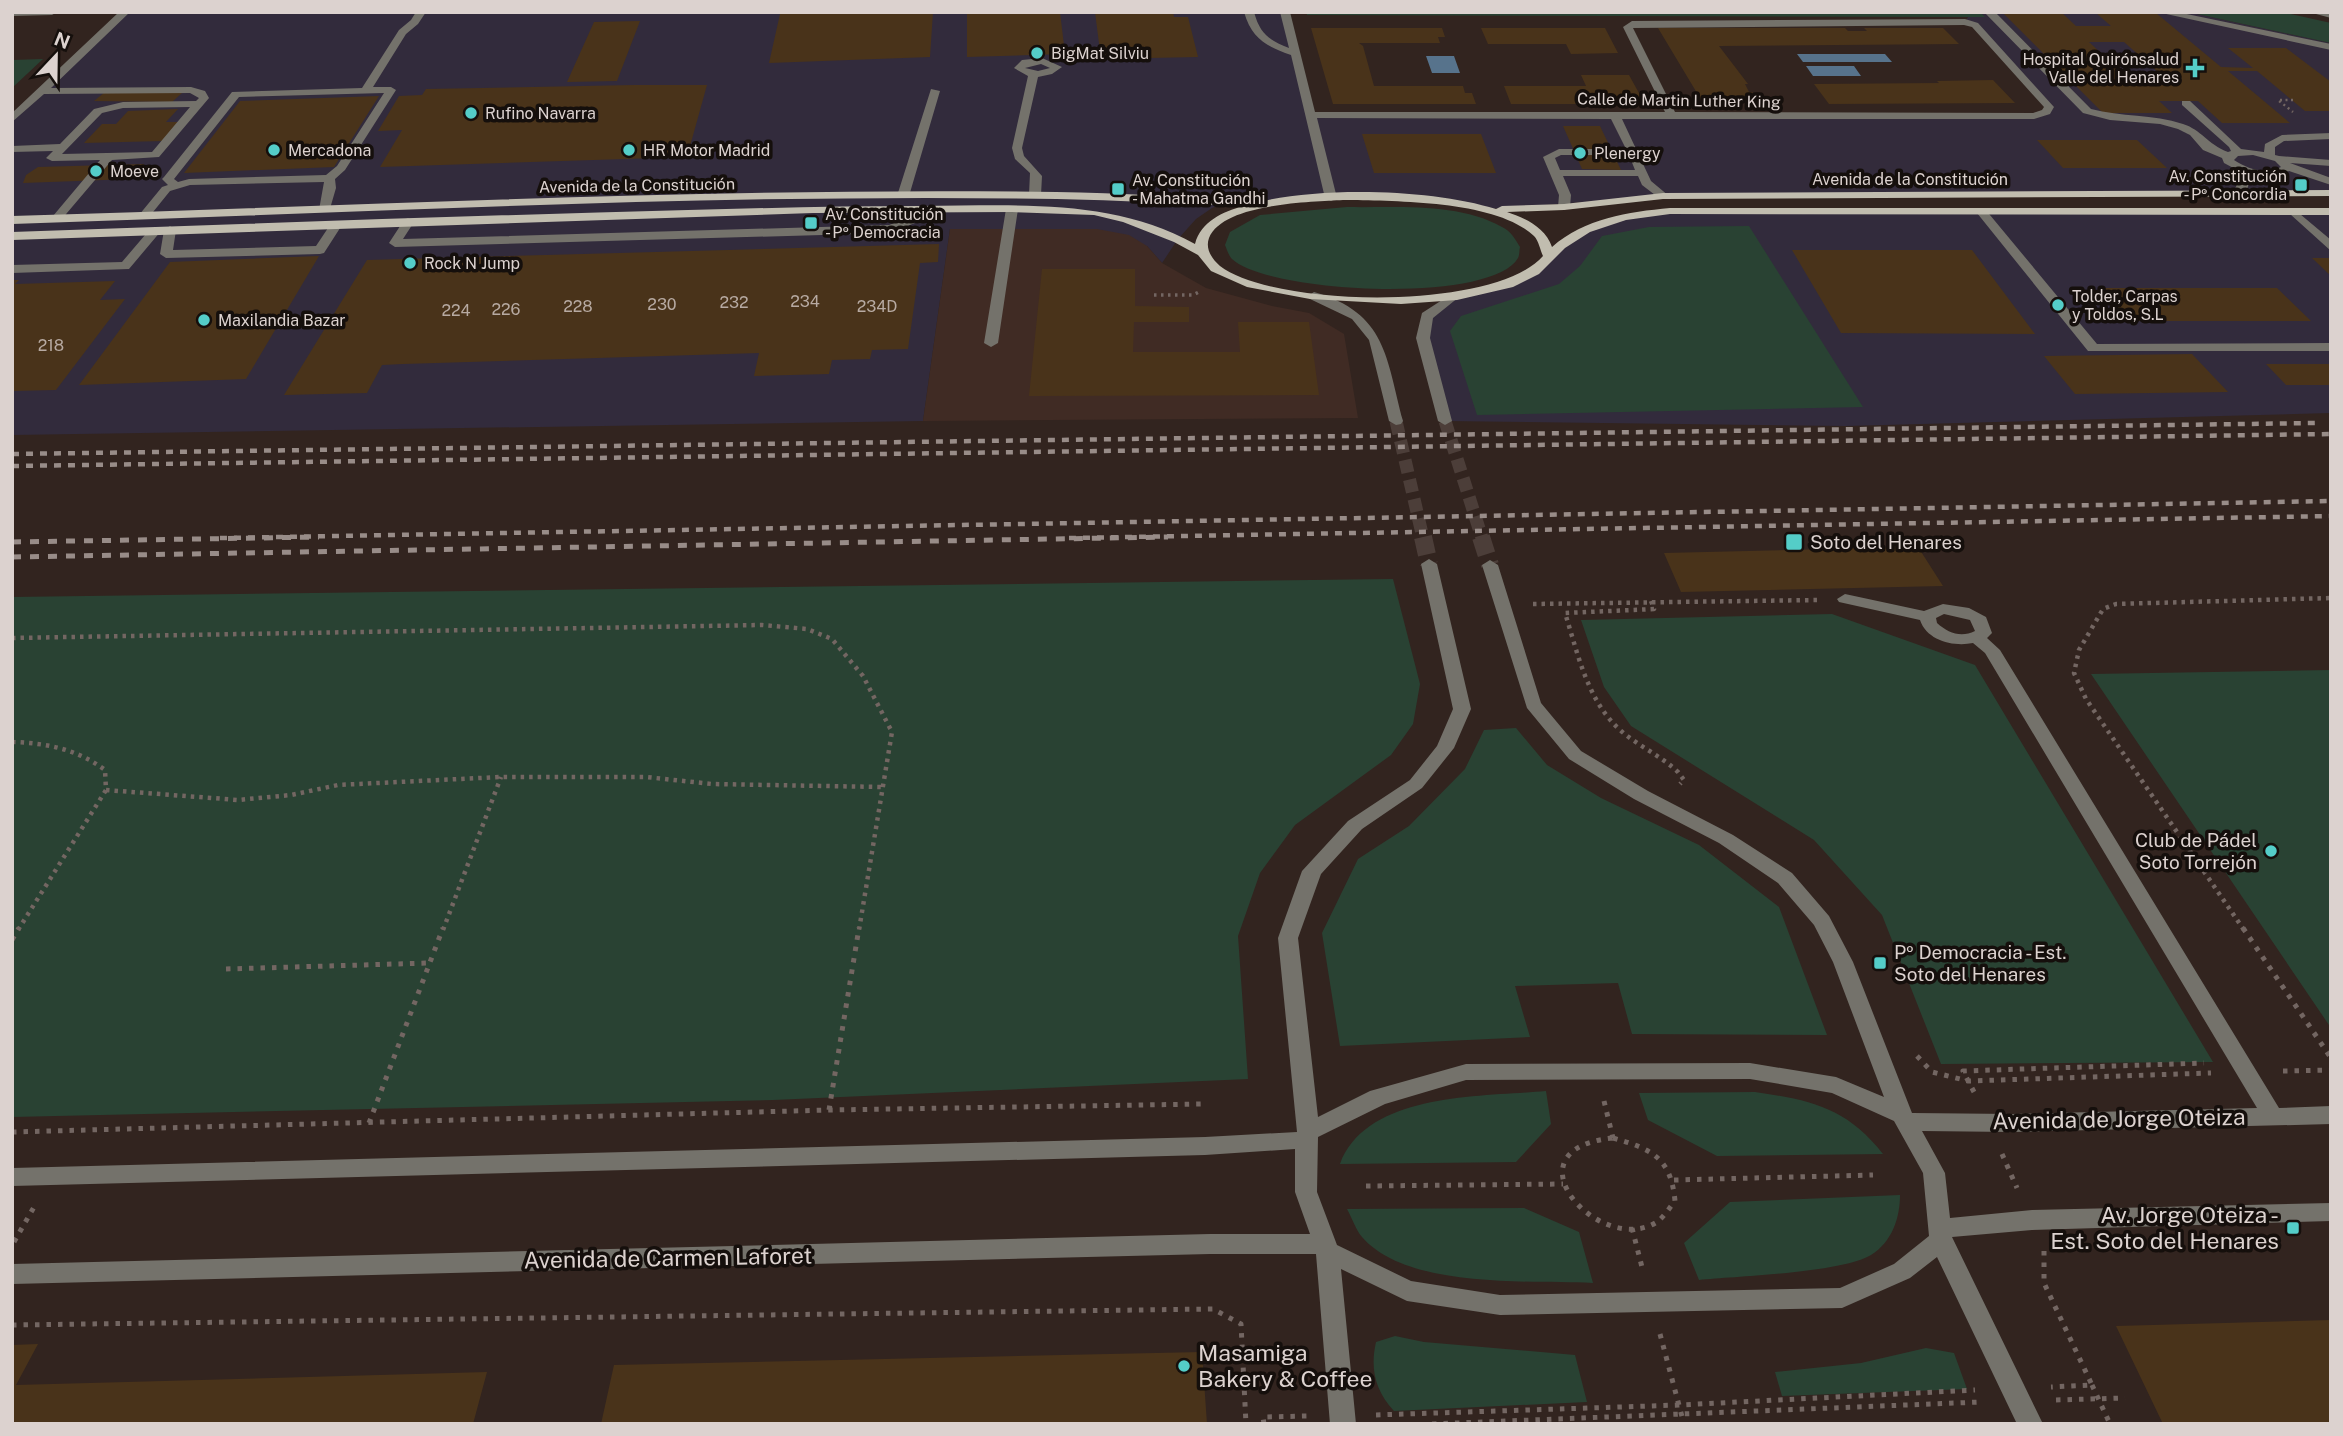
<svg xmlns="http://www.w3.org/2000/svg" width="2343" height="1436" viewBox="0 0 2343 1436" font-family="'Public Sans',sans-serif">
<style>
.commercial{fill:#332b3b}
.industrial{fill:#322b3c}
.built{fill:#402b24}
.green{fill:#294233}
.water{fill:#57738c}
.building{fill:#49331a;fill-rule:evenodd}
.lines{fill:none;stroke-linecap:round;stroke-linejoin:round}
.minor-tunnel-far1{stroke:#4c3e39;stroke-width:13;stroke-dasharray:13 7;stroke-linecap:butt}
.minor-tunnel{stroke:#4c3e39;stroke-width:18;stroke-dasharray:18 9;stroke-linecap:butt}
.path-far3{stroke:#736662;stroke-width:2.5;stroke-dasharray:2 3.5;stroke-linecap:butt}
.path-far2{stroke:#736662;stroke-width:3.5;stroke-dasharray:2.5 4.5;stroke-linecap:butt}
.path-far1{stroke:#736662;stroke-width:4.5;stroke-dasharray:3.5 5;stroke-linecap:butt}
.path{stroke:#736662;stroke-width:5;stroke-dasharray:4.5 7;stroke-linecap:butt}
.minor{fill:#74726b;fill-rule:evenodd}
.major{fill:#c1bdaf;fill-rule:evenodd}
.rail-far1{stroke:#988c88;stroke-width:4.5;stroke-dasharray:7 7;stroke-linecap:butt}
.rail{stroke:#988c88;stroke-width:5;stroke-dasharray:9 9;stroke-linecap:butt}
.poi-dot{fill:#54cdc8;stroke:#150f0c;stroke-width:2.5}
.labels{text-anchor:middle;stroke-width:7;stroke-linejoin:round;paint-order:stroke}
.far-poi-label{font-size:16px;fill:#dcd2cf;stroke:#150f0c;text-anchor:start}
.far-street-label{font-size:16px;fill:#dcd2cf;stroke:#150f0c}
.number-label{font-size:16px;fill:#b7aaa2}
.poi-label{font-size:19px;fill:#dcd2cf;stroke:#150f0c;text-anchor:start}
.near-street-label{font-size:23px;fill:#dcd2cf;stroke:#150f0c}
.near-poi-label{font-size:23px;fill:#dcd2cf;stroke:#150f0c;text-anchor:end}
</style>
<rect width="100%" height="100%" fill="#32241f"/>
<path class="commercial" d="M1980,12H2188L2331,43V193L1663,196L1490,209L1430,200L1331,198L1311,115L2034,116L2049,107L1975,25L1965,22L1968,17H1984Z"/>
<path class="industrial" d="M125,12H1285L1331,198L1263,203L1228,202L1212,208L1196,219L1178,239L1162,263L1147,246L950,229L923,421L12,435V119Z
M1670,211L2331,212V413L1846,426L1445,421L1430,364L1427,316L1453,297L1505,285L1598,223Z"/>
<path class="built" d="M950,229H1097L1129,235L1147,246L1162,263L1206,288L1272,306L1309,313L1344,334L1358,418L923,421Z"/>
<path class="green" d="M1306,12H1980L1985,17L1307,15Z
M2188,12H2281L2331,23V43Z
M43,59L12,88V60Z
M1347,207C1396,208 1458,202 1502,227C1511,231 1515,239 1520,247C1519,250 1520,254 1518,258C1492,304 1270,294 1232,259C1229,256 1227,250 1225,245L1230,232L1260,215Z
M1749,226L1863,407L1477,415L1450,331L1461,316L1559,284L1580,266L1602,236L1649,227Z
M1393,579L1420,684L1413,724L1391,755L1295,825L1260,873L1238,936L1248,1079L773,1100L12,1117V597Z
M1832,614L1975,665L2213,1062L1941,1064L1882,915L1814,840L1631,726L1604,687L1581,620Z
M2331,670V1028L2091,674Z
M1516,728L1547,765L1601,798L1699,845L1779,907L1827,1035L1632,1034L1618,983L1515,986L1530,1037L1340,1046L1322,933L1358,859L1409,826L1465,769L1484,730Z
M1546,1091L1551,1124L1516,1162L1340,1164C1367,1092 1481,1097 1546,1091Z
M1755,1092C1811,1100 1847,1108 1883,1154L1717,1156L1648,1120L1639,1093Z
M1900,1195C1900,1218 1892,1242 1871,1255C1840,1273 1739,1276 1699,1280L1684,1243L1730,1202Z
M1524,1208L1579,1232L1593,1283C1528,1280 1407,1289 1362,1237C1356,1230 1352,1218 1347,1209Z
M1395,1336L1424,1342L1575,1355L1587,1402L1394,1411C1375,1390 1370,1369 1376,1342Z
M1926,1348L1954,1353L1967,1389L1782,1396L1775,1372L1861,1363Z"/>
<path class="water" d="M1797,54H1885L1892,62H1803Z
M1426,56H1454L1460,73H1432Z
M1806,66H1854L1861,76H1813Z"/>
<path class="building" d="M840,12H933L930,57L769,63L780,14Z
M967,12H1060L1065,54L967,57Z
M1095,12H1173L1174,17H1188L1198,57L1101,59Z
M2002,12H2061L2076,26H2111L2096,13H2156L2221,67L2253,68L2228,48H2286L2331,82V111H2305L2257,71H2228L2290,123H2222L2198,101H2159L2172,113H2103ZM2089,42H2124L2158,72H2164L2179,85H2140L2124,70H2119Z
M640,21L617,81L567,82L594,22Z
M1311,28H1442L1445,37H1438L1440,43H1359L1363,46L1374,86H1463L1465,93H1472L1476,104H1333Z
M1481,28H1605L1618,53L1571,54L1566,44H1488Z
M1658,28H1845L1848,31H1867L1864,28H1943L1959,44L1719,46L1748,84H1745L1749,92H1752L1760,102L1703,103Z
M1581,75H1629L1645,104H1511L1504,86H1586Z
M1993,80L2015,103L1829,104L1814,84L1939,83L1937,81Z
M634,85H707L687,157L380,167L402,130L378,131L399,96L422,95L426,89Z
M105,92L182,93L172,102L94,101Z
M379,96L334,167L184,173L240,101Z
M178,109L166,122H179L163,141L84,143L102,124H116L128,111Z
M1563,126H1600L1621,170L1582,169Z
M1362,134H1481L1496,173H1374Z
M2037,140H2137L2167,168H2063Z
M144,164L143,170L131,179L23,183L26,175L38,167Z
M939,244L938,262L920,263L908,349L872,350L870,359L832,360L829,374L754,376L759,353L403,364L382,365L367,393L284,395L367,260Z
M1792,250H1972L2035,334L1841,333Z
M319,256L246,379L79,385L170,262Z
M2312,258H2331V276Z
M1042,269H1135V306L1189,307V322H1134L1133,352H1240L1238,322H1309L1319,395L1029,396Z
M12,280H19L15,284L115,281L100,300L125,299L56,390L12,391Z
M2098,288H2277L2311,321H2126Z
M2192,354L2228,392L2075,394L2044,356Z
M2266,364H2331V385H2286Z
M1918,547L1943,586L1681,592L1664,553Z
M2331,1320V1424H2163L2116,1326Z
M38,1344L16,1385L487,1372L473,1424H12V1345Z
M1202,1352L1207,1424H601L614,1365Z"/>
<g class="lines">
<path class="minor-tunnel-far1" d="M1396,421L1423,538
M1445,421L1482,538"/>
<path class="minor-tunnel" d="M1423,537L1429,564
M1481,537L1490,565"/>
<path class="path-far3" d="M2293,100H2278L2293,112"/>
<path class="path-far2" d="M1154,295H1193L1201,291"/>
<path class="path-far1" d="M1651,601L1654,609L1565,613C1578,654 1587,700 1620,730C1638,746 1660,755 1678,772L1684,780L1680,784
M1533,604L1818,600
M12,638L762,625L807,629L832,639L863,676L892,732L859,930
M12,742C46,743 77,749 105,770L106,790L18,930
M106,790L238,800L291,795L338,785L501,777H646L712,784L882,787
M443,930L501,777
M2244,930L2086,699L2074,673L2079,650L2103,609L2116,604L2331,598"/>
<path class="path" d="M2243,928L2331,1058
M12,940L19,928
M226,969L429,963
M1917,1056L1932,1072L1968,1081L2211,1073
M2283,1071L2331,1070
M1974,1092L1963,1071L2204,1063
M1604,1101L1613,1138
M829,1110L859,928
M369,1123L443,928
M12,1132L829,1110L1203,1104
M1613,1138C1652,1149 1671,1158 1675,1201C1670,1207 1664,1217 1657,1222C1600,1258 1502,1149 1613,1138Z
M2002,1154L2017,1188
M1674,1180L1873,1175
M1366,1186L1563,1184
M1632,1228L1643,1271
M14,1242L34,1207
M2044,1251V1283L2092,1385L2051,1387
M12,1325L1213,1309L1241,1324L1246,1424
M1660,1334L1684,1424
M2092,1385L2110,1424
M2056,1400L2125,1398
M1376,1415L1679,1405L1975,1390
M1264,1424L1263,1417L1307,1416
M1432,1424L1981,1402"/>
<path class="minor" d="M12,12H57L52,15L12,16Z
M119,12H130L51,88L191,87L205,91L209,98L159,157L112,160L61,220H53V216L100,160L52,161L46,158L53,151L12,152V146L60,144L94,109L123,102L196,101L199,98L190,93L44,94L12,122V113ZM190,107L152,152L62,154L102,113L123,108Z
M416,12H426L418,24L406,34L373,87H391L396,90L345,170L335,179L336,188L329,212L319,210L324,182L190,185L170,191L149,217H141L139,215L162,187L168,185L162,179L164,177L232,92L362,88L399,30L411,20ZM384,93L337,166L326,175L189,179L178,182L174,179L239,97Z
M1244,12H1254C1260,34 1269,40 1289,48L1280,12H1290L1315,112H1665L1623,27L1632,21L1965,19L1978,23L2054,107L2050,114L2034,119H1622L1651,181L1669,196L1659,198L1642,185L1638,176H1563L1571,195L1570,207L1564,210L1558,207L1559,195L1543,157L1559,149H1626L1611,119L1317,118L1337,198L1331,201L1325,198L1291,55C1266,46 1252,39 1244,12ZM1964,25L1972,27L2044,107L2042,110L2033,113L1675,112L1633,28ZM1561,155H1629L1635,170H1560L1555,158Z
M1984,12H1995L2091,109C2121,117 2153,114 2183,124C2202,130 2207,144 2228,152L2231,151L2229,147L2182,105V101H2190L2241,149L2264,152L2265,144L2282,135L2331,133V139L2284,141L2275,147V155L2279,156L2331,160V166L2290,163L2331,178V185L2289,171L2274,177L2250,175L2248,187L2241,196H2233L2231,194L2236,187L2239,171L2224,163L2222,158L2203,150L2190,135L2178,129L2160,124L2110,120L2083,113ZM2253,155L2275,161L2281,167C2265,175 2248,169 2234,160L2238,156Z
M2157,12H2177L2331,44V50Z
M2314,12H2331V18L2316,14Z
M1042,58L1062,67L1052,74L1038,77L1022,148L1024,156L1042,176L1041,195L1035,198L1029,195L1030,173L1015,159L1012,148L1028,76L1014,68L1022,60ZM1041,64L1050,68L1038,71L1025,68Z
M931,89L940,91L909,196L899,198L897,196Z
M1012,206L1018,209L998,343L991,347L984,343L1006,209Z
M915,207L925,209L917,222L891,233L395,247L389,243L404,220L408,218L414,222L403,239L889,225L908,218Z
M1977,209H1985L2097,344L2331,343V351H2088L1977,213Z
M2294,209L2331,240V251L2290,214V210Z
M332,222L342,225L324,253L320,254L166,258L160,254L164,230L170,226L176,230L173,250L316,246Z
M151,228L161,231L129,269L12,273V265L122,262Z
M1314,292C1387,313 1386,358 1403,421L1401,424L1396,425L1389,421L1369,340L1352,319L1310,299L1308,296Z
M1453,293L1459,297L1433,318L1430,338L1452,421L1445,425L1438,421L1416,338L1422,313Z
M1429,559L1437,564L1471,709L1454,748L1422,788L1362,829L1321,874L1298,938L1318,1117L1370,1091L1466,1064L1750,1063L1836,1077L1884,1097L1833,962L1814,925L1778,883L1719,843L1634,799L1569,759L1527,708L1482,565L1490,560L1498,565L1541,703L1581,751L1648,791L1733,835L1792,873L1829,916L1853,962L1912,1113L2012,1114L2257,1108L1985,653L1973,643C1954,647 1927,641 1920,620L1839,602L1837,599L1845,594L1924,611L1943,604L1969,608L1986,617L1992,633L1987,638L2000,650L2279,1108L2331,1106V1124L2012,1132L1922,1131L1945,1173L1950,1218L2032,1210L2331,1203V1221L2032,1230L1952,1237L2043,1424H2017L1937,1257L1910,1278L1842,1308L1500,1315L1407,1301L1341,1269L1356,1424H1330L1316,1254H1210L12,1284V1264L1210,1234H1310L1295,1192V1149L1205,1155L12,1186V1168L1205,1137L1297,1132L1278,938L1302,871L1348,821L1410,780L1437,746L1453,709L1421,564ZM1944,614L1970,620L1975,631C1961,638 1948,633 1937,623L1936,618ZM1750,1079L1832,1093L1894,1121L1923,1173L1929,1236L1894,1264L1840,1288L1500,1295L1411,1281L1337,1245L1317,1192L1318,1137L1385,1104L1466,1080Z"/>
<path class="major" d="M2331,190V196L1663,199L1564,210L1507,212C1525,218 1545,227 1552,247C1585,218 1628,212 1670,208H2331V215L1670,214L1626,220L1590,232L1565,248L1539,274L1513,287L1457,300L1401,304L1310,299L1247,287L1211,271L1198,255L1174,242L1123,222L1094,215L1012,212L813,213L12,240V232C237,224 462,216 688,210C765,208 843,206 921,206C1014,206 1111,197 1195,244C1201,221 1223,212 1243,206C1181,204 1119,200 1057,199C709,193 360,213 12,224V216C360,206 708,187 1056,192C1121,193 1185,197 1249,200L1255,203C1319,186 1433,189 1496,209L1502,206L1564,204L1663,193ZM1343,200C1394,201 1496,200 1534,236C1539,241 1540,250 1543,256C1495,311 1276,308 1220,266C1212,259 1205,249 1209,238C1223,203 1311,202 1343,200Z"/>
<path class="rail-far1" d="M12,454L2317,423
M12,466L2331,434
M220,538L2331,501
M1069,538L2331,516"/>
<path class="rail" d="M12,542L319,537
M12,557L1168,537"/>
</g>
<g class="poi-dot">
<circle cx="1037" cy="53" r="7"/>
<path d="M2191.5 57.5h7v7h7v7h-7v7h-7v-7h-7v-7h7z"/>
<circle cx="471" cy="113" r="7"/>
<circle cx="274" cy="150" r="7"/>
<circle cx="629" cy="150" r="7"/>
<circle cx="1580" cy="153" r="7"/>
<circle cx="96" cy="171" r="7"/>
<rect x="2294" y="178" width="14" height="14" rx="3.5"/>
<rect x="1111" y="182" width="14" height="14" rx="3.5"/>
<rect x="804" y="216" width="14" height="14" rx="3.5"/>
<circle cx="410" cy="263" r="7"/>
<circle cx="2058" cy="305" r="7"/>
<circle cx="204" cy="320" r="7"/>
<rect x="1785" y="533" width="18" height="18" rx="3.5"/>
<circle cx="2271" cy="851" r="7"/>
<rect x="1873" y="956" width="14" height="14" rx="3.5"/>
<rect x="2286" y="1221" width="14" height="14" rx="3.5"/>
<circle cx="1184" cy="1366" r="7"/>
</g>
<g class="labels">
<g class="far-poi-label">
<text x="1051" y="59">BigMat Silviu</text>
<text x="2179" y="65" text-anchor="end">Hospital Quirónsalud<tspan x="2179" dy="18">Valle del Henares</tspan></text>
<text x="485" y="119">Rufino Navarra</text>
<text x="288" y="156">Mercadona</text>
<text x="643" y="156">HR Motor Madrid</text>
<text x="1594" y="159">Plenergy</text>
<text x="110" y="177">Moeve</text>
<text x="2287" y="182" text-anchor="end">Av. Constitución<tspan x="2287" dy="18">- Pº Concordia</tspan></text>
<text x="1132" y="186">Av. Constitución<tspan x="1132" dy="18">- Mahatma Gandhi</tspan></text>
<text x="825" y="220">Av. Constitución<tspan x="825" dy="18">- Pº Democracia</tspan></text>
<text x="424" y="269">Rock N Jump</text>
<text x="2072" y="302">Tolder, Carpas<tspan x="2072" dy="18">y Toldos, S.L</tspan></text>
<text x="218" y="326">Maxilandia Bazar</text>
</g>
<g class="far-street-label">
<text transform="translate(1679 100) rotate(1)" y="6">Calle de Martin Luther King</text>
<text x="1910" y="185">Avenida de la Constitución</text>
<text transform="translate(637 185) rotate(-1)" y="6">Avenida de la Constitución</text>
</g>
<g class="number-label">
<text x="805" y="307">234</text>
<text x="734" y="308">232</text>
<text x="662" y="310">230</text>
<text x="578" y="312">228</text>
<text x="877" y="312">234D</text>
<text x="506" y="315">226</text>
<text x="456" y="316">224</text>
<text x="51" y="351">218</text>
</g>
<g class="poi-label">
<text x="1810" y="549">Soto del Henares</text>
<text x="2257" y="847" text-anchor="end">Club de Pádel<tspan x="2257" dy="22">Soto Torrejón</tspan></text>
<text x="1894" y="959">Pº Democracia - Est.<tspan x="1894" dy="22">Soto del Henares</tspan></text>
</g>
<g class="near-street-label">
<text transform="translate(2119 1119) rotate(-1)" y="8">Avenida de Jorge Oteiza</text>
<text transform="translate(668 1258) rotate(-1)" y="8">Avenida de Carmen Laforet</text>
</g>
<g class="near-poi-label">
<text x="2279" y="1223">Av. Jorge Oteiza -<tspan x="2279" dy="26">Est. Soto del Henares</tspan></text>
<text x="1198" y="1361" text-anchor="start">Masamiga<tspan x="1198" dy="26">Bakery &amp; Coffee</tspan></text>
</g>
</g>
<rect width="2343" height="1436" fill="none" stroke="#dcd2cf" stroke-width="28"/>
<g transform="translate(56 56) rotate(22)" stroke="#150f0c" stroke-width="5" paint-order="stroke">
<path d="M0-5L12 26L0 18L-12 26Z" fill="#dcd2cf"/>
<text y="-10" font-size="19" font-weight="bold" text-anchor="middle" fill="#dcd2cf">N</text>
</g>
</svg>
